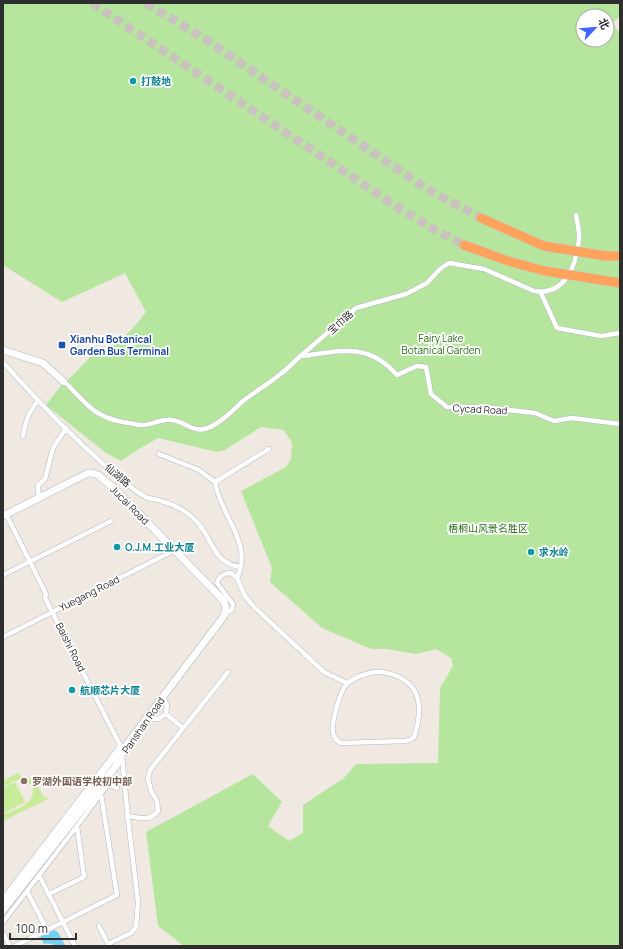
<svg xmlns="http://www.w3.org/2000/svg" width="623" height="949" viewBox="0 0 623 949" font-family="Manrope,'Noto Sans SC',sans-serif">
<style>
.green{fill:#b6e59e;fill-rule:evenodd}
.pitch{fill:#c9ec9a}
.water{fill:#75cff0}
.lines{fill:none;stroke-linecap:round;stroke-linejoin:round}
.highway-tunnel{stroke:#c8c4bd;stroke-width:9;stroke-dasharray:9 4.5;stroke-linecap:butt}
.street-casing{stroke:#b4b7c1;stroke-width:5.5}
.secondary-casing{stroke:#b4b7c1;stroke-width:8}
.highway-casing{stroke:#c9c9c9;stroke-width:10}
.street{stroke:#fff;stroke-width:4.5}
.secondary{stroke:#fff;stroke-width:7}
.highway{stroke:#ffa35c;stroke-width:9}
.highway-bridge-casing{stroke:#c9c9c9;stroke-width:10;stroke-linecap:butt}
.highway-bridge{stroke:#ffa35c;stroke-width:9}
.culture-dot{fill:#0f9aa8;stroke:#fff;stroke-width:1.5}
.transit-dot{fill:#1a4fb4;stroke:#fff;stroke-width:1.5}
.education-dot{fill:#8d6e63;stroke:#fff;stroke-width:1.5}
.labels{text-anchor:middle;stroke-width:3.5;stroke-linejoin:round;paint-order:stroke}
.culture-label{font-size:10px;font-weight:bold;fill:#0d838f;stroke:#fff;text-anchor:start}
.street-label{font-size:10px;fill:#2e2e2e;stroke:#fff}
.park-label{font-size:10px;fill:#2c6e1b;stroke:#fff}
.transit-label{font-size:10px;font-weight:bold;fill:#164399;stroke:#fff;text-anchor:start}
.education-label{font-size:10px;font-weight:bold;fill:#785e54;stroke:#fff;text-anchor:start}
</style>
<rect width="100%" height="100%" fill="#efe9e1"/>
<path class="green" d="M3,3H620V16L614,22L616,29L620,33V946H184L158,926L146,832L253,774L282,802L268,826L289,841L303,833V805L344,778L356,764L438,763L440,688L453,666L451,658L436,649L416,654L387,649H371L322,628L270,582L272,568L241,491L286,467L291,459L292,443L284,430L261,427L225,450L217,452L158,438L139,449L121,461L106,453L46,405L60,387V386L73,375L93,354L115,345L135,326L146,312L125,273L62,302L3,265ZM583,16H607V40H583Z"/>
<path class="pitch" d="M18,773L20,776C33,777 39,787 44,798L47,797L48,799L3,821V815C10,812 26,806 30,800C37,792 31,780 20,780C15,779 8,785 3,787V781Z
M15,782L25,802L3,814V788Z"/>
<path class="water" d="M54,930L58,932L65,945C57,948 51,942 44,944L40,937Z"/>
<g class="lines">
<path class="highway-tunnel" d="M92,3L397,207L435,230L464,245
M146,3L208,41L427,189L481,218"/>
<g class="street-casing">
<path id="street" d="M541,293L557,328L601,336L620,333
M303,356C342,351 368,342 397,375L417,366L426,367L431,394L447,407H483L535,413L554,421L572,418L620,424
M3,362C41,405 81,447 126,483C132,488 139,494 146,497C150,499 156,499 161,501C173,504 186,511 195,520C214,538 211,563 241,567
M68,385C88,407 97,418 128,423C132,423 136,425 140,425C151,426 161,418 172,420C183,421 193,432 204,429C218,426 233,410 243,401C261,387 281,377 296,360L356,308L406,294L427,283L440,269L449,263L484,269L534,291C565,296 576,266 579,240C580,232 577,222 576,215
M23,436C26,420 28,413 38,401
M159,454L199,470L215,482
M215,482C220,516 254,543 237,578
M215,482L269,449
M39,498L38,489V485L45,479L53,448L66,428
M6,514L46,594L45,598L121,747
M3,575L111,521
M226,613L232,610L233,604L217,583C219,576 224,573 231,573L237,578L245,596L254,607L324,672L347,683
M3,637L175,550
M374,672C391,671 411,679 417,696C421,708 418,725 414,737L410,740L405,741L341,743C337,741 334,738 333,733C331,724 340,689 348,683C355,677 365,674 374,672Z
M166,714L183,728
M147,718L158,719L166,714L167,705L163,697
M127,816C141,817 148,823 158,811L157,801L151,791L148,779L150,770L228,672
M39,875L75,946
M27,891L47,930
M49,894L84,877L77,826
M3,922L77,826L108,784L117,788
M99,926L109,946
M3,933L10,946
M108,944L131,933L136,927L138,902L128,819L122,756
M15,946L117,895L101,794"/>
</g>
<g class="secondary-casing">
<path id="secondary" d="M3,350L43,363L64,382
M3,516L88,473H92L98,475L117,491L224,601L226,609L224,616L127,744L116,766L3,910
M3,901L121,747"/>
</g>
<g class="highway-casing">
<path id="highway" d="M481,218L544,246
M464,245L508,261L545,271"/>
</g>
<use href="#street" class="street"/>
<use href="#secondary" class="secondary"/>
<use href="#highway" class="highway"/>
<g class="highway-bridge-casing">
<path id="highway-bridge" d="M544,246L606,256H620
M545,271L620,283"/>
</g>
<use href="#highway-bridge" class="highway-bridge"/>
</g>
<g class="culture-dot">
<circle cx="133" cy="81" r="4"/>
<circle cx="117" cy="547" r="4"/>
<circle cx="531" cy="552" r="4"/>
<circle cx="72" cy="690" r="4"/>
</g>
<rect class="transit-dot" x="58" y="341" width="8" height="8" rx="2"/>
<circle class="education-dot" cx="24" cy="781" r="4"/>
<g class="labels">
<g class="culture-label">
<text x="141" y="85">打鼓地</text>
<text x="125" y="551">O.J.M.工业大厦</text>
<text x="539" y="556">求水岭</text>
<text x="80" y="694">航顺芯片大厦</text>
</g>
<g class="street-label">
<text transform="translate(340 322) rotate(-42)" y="4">宝巾路</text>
<text transform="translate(480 409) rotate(3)" y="4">Cycad Road</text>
<text transform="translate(118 475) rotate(40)" y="4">仙湖路</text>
<text transform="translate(130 505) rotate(45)" y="4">Jucai Road</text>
<text transform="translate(89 593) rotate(-27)" y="4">Yuegang Road</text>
<text transform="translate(71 647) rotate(63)" y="4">Baishi Road</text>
<text transform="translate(143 725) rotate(-55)" y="4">Panshan Road</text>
</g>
<g class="park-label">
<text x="441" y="342">Fairy Lake<tspan x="441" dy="12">Botanical Garden</tspan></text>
<text x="488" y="532">梧桐山风景名胜区</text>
</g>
<g class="transit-label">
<text x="70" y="343">Xianhu Botanical<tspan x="70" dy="12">Garden Bus Terminal</tspan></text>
</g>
<g class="education-label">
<text x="32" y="785">罗湖外国语学校初中部</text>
</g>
</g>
<rect width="623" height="949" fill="none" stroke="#2e2e2e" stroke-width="8"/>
<g transform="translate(595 28) rotate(64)"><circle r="19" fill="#ffffff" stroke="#ababab"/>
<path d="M0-3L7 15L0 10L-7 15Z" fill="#4264fb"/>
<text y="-6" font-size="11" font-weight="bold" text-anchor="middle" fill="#2e2e2e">北</text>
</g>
<path d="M10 933v6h66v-6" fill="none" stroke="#2e2e2e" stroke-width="2"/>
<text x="16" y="933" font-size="12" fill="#2e2e2e" stroke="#ffffff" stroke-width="3" paint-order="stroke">100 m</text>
</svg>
